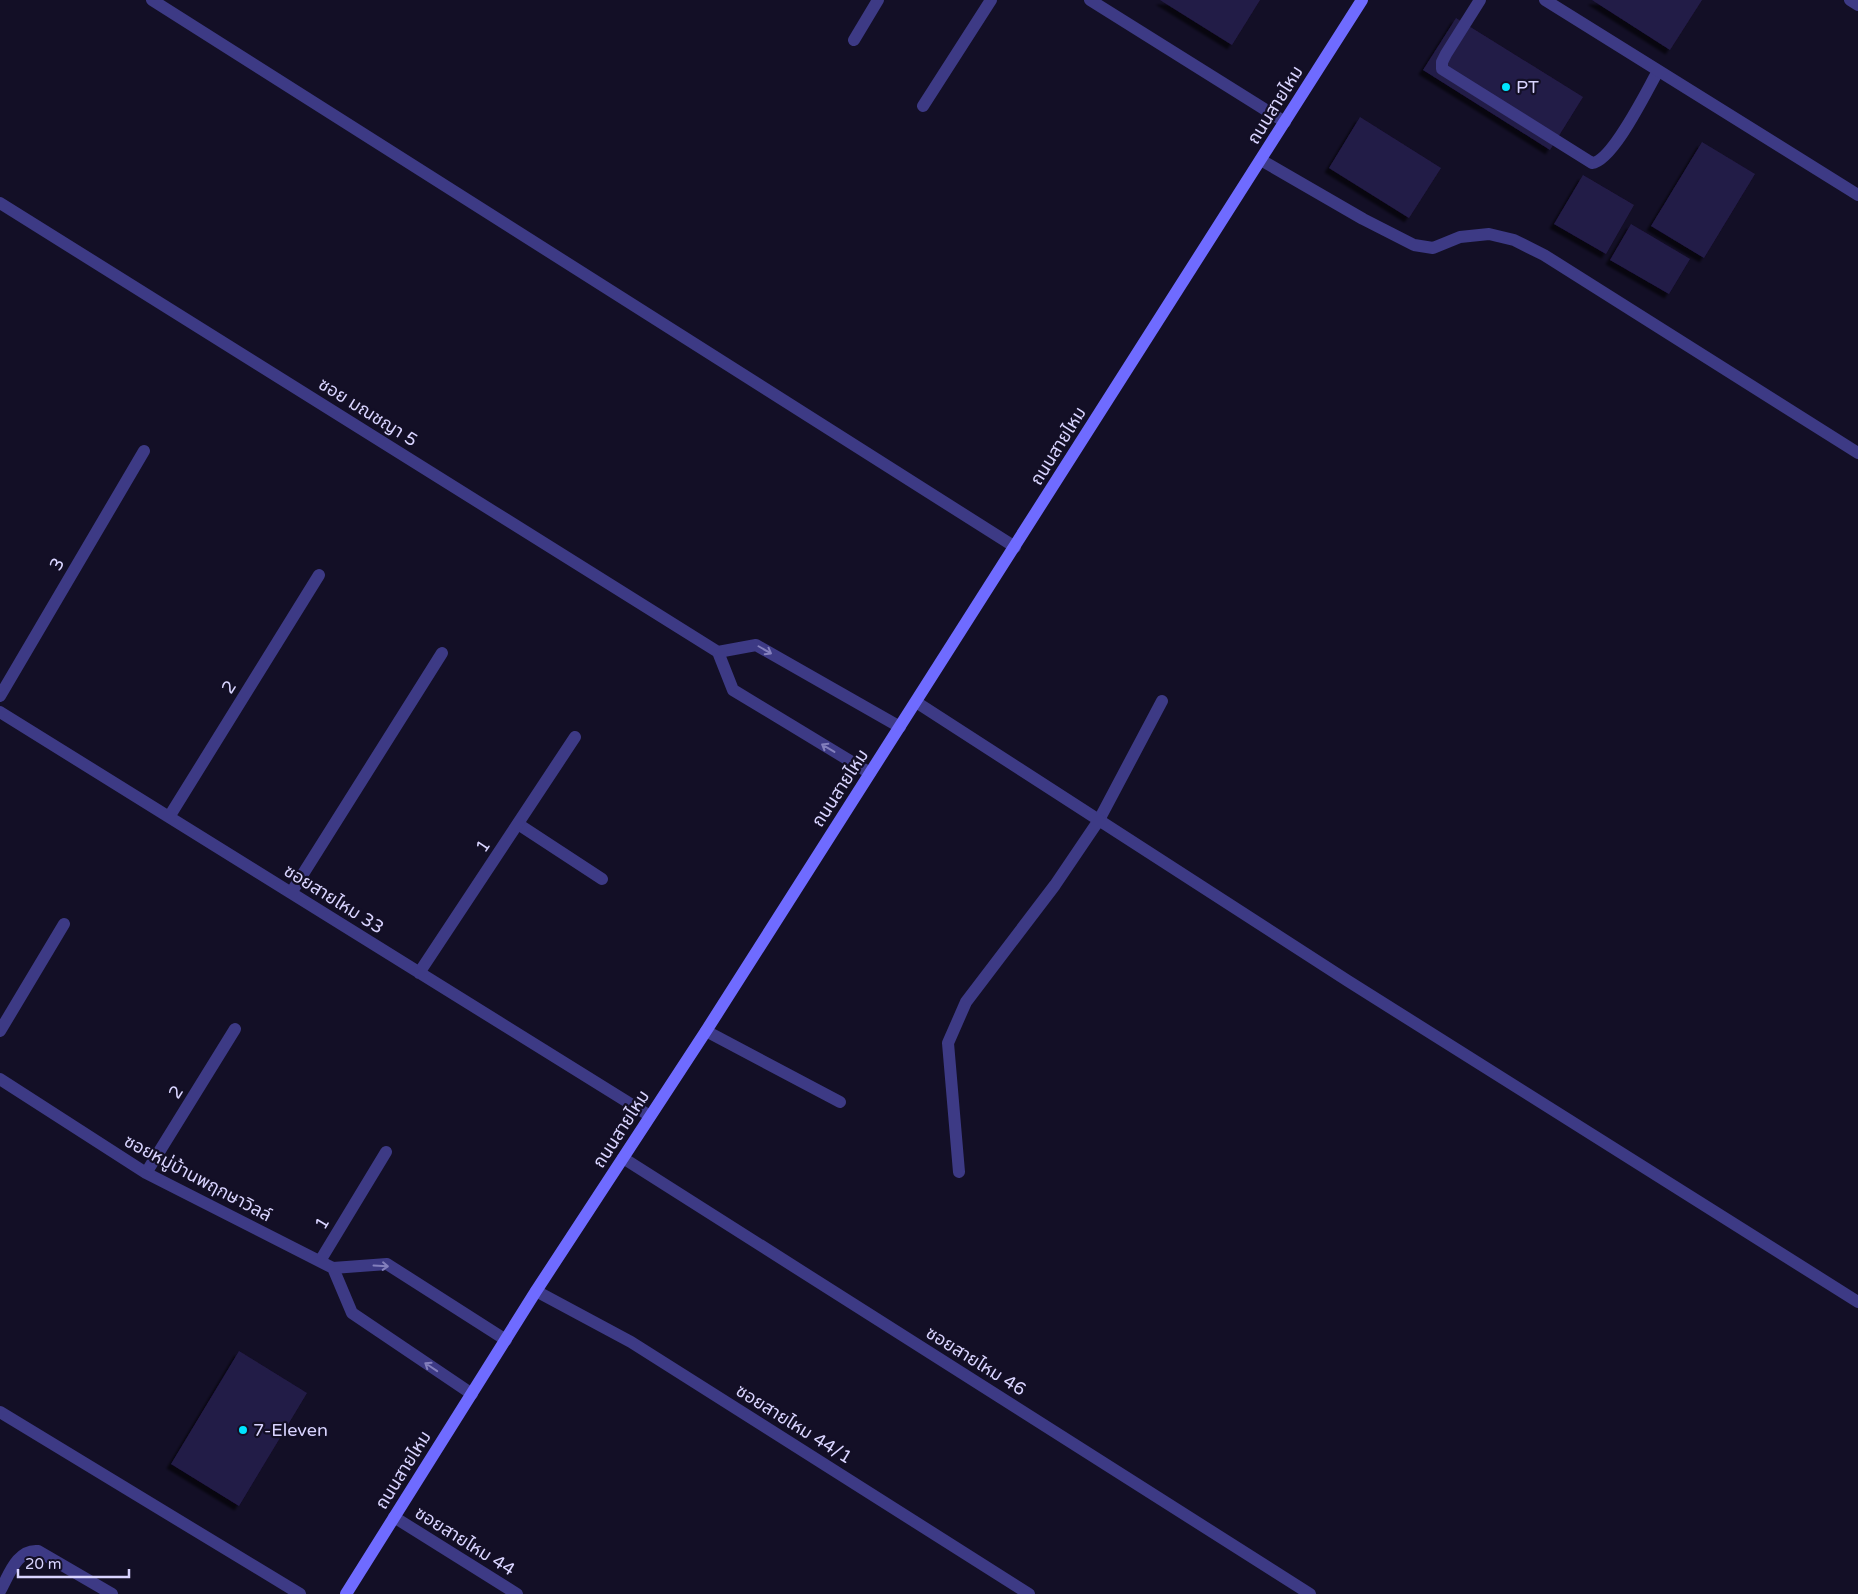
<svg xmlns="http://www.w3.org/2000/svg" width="1858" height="1594" viewBox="0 0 1858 1594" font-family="'Varela Round','Noto Sans Thai',sans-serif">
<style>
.building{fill:#241b47;filter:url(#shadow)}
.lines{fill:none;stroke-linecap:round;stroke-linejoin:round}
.lane{stroke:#3d3a85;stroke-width:12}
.street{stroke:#3d3a85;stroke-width:12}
.secondary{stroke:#6f6bff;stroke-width:12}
.oneway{stroke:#837fbc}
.poi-dot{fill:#00e5ff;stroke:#130f26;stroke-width:2}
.labels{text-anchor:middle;stroke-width:4.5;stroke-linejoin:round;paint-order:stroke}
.poi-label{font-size:18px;fill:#d9d4ff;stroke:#130f26;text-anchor:start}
.street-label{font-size:18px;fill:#d9d4ff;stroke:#130f26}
</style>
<defs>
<filter id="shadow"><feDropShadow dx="-4.5" dy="4.5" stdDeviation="1" flood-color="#0009"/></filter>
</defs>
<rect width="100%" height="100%" fill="#130f26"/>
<path class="building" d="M1160,0H1260L1232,45Z
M1592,0H1702L1670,50Z
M1456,18L1583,97L1550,150L1423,70Z
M1360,117L1441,168L1409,218L1329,168Z
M1702,142L1755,174L1704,258L1651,226Z
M1583,175L1634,205L1606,254L1554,224Z
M1631,224L1690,259L1669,294L1610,260Z
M239,1351L307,1393L239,1506L171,1464Z"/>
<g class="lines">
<path class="lane" d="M1480,0L1446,54L1442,62V69L1592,163C1613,161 1647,90 1658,71
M1850,0L1858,5
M923,106L991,0
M1261,160L1363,219L1414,245L1433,248L1460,237L1489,234L1514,240L1544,255L1858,453
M1099,820L1162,701
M518,824L602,879
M706,1031L840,1102
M0,1591C9,1575 17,1549 38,1551L112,1594"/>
<path class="street" d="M152,0L1015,547
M1090,0L1285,122
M1545,0L1858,195
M854,40L878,0
M0,203L718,652
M718,652L756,645L900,727
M718,652L733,690L870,773
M0,696L144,451
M916,702L1348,981L1858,1302
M0,712L650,1116
M169,817L319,575
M291,893L442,653
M419,973L575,737
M0,1031L64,924
M0,1079L146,1173L333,1268
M623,1158L1310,1594
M959,1172L948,1043L966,1002L1055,885L1099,820
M146,1173L235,1029
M320,1261L386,1152
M333,1268L387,1264L506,1340
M333,1268L352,1313L472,1394
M536,1291L631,1342L1029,1594
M0,1412L300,1594
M394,1517L517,1594"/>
<path class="secondary" d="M346,1594L536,1291L706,1031L1362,0"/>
</g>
<defs><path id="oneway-shaft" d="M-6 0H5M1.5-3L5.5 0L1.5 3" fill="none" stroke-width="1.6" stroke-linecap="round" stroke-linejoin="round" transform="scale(1.25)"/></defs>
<g class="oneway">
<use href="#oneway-shaft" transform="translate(765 650) rotate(30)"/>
<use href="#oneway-shaft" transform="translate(828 748) rotate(-149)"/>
<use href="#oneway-shaft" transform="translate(381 1266) rotate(3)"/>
<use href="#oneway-shaft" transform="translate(431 1367) rotate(-146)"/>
</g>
<g class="poi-dot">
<circle cx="1506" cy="87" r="5"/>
<circle cx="243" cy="1430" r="5"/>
</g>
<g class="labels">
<g class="poi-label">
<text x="1516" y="93">PT</text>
<text x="253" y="1436">7-Eleven</text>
</g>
<g class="street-label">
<text transform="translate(1275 105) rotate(-58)" y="6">ถนนสายไหม</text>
<text transform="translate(368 412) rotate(32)" y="6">ซอย มณชญา 5</text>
<text transform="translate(1058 446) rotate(-58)" y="6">ถนนสายไหม</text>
<text transform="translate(57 564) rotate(-60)" y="6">3</text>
<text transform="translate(229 687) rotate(-58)" y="6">2</text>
<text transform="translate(840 788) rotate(-57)" y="6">ถนนสายไหม</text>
<text transform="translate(483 846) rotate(-56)" y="6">1</text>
<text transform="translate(334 899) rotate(32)" y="6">ซอยสายไหม 33</text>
<text transform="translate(176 1092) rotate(-58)" y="6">2</text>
<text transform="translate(621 1129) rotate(-57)" y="6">ถนนสายไหม</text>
<text transform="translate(198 1178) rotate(28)" y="6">ซอยหมู่บ้านพฤกษาวิลล์</text>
<text transform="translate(322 1223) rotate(-59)" y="6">1</text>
<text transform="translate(976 1361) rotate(32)" y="6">ซอยสายไหม 46</text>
<text transform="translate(794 1424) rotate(32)" y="6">ซอยสายไหม 44/1</text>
<text transform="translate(403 1470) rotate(-58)" y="6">ถนนสายไหม</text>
<text transform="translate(465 1541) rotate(32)" y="6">ซอยสายไหม 44</text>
</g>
</g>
<path d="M18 1569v8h111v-8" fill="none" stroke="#d9d4ff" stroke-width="2.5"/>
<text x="25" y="1569" font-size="15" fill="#d9d4ff" stroke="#130f26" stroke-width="4" paint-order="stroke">20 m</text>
</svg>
